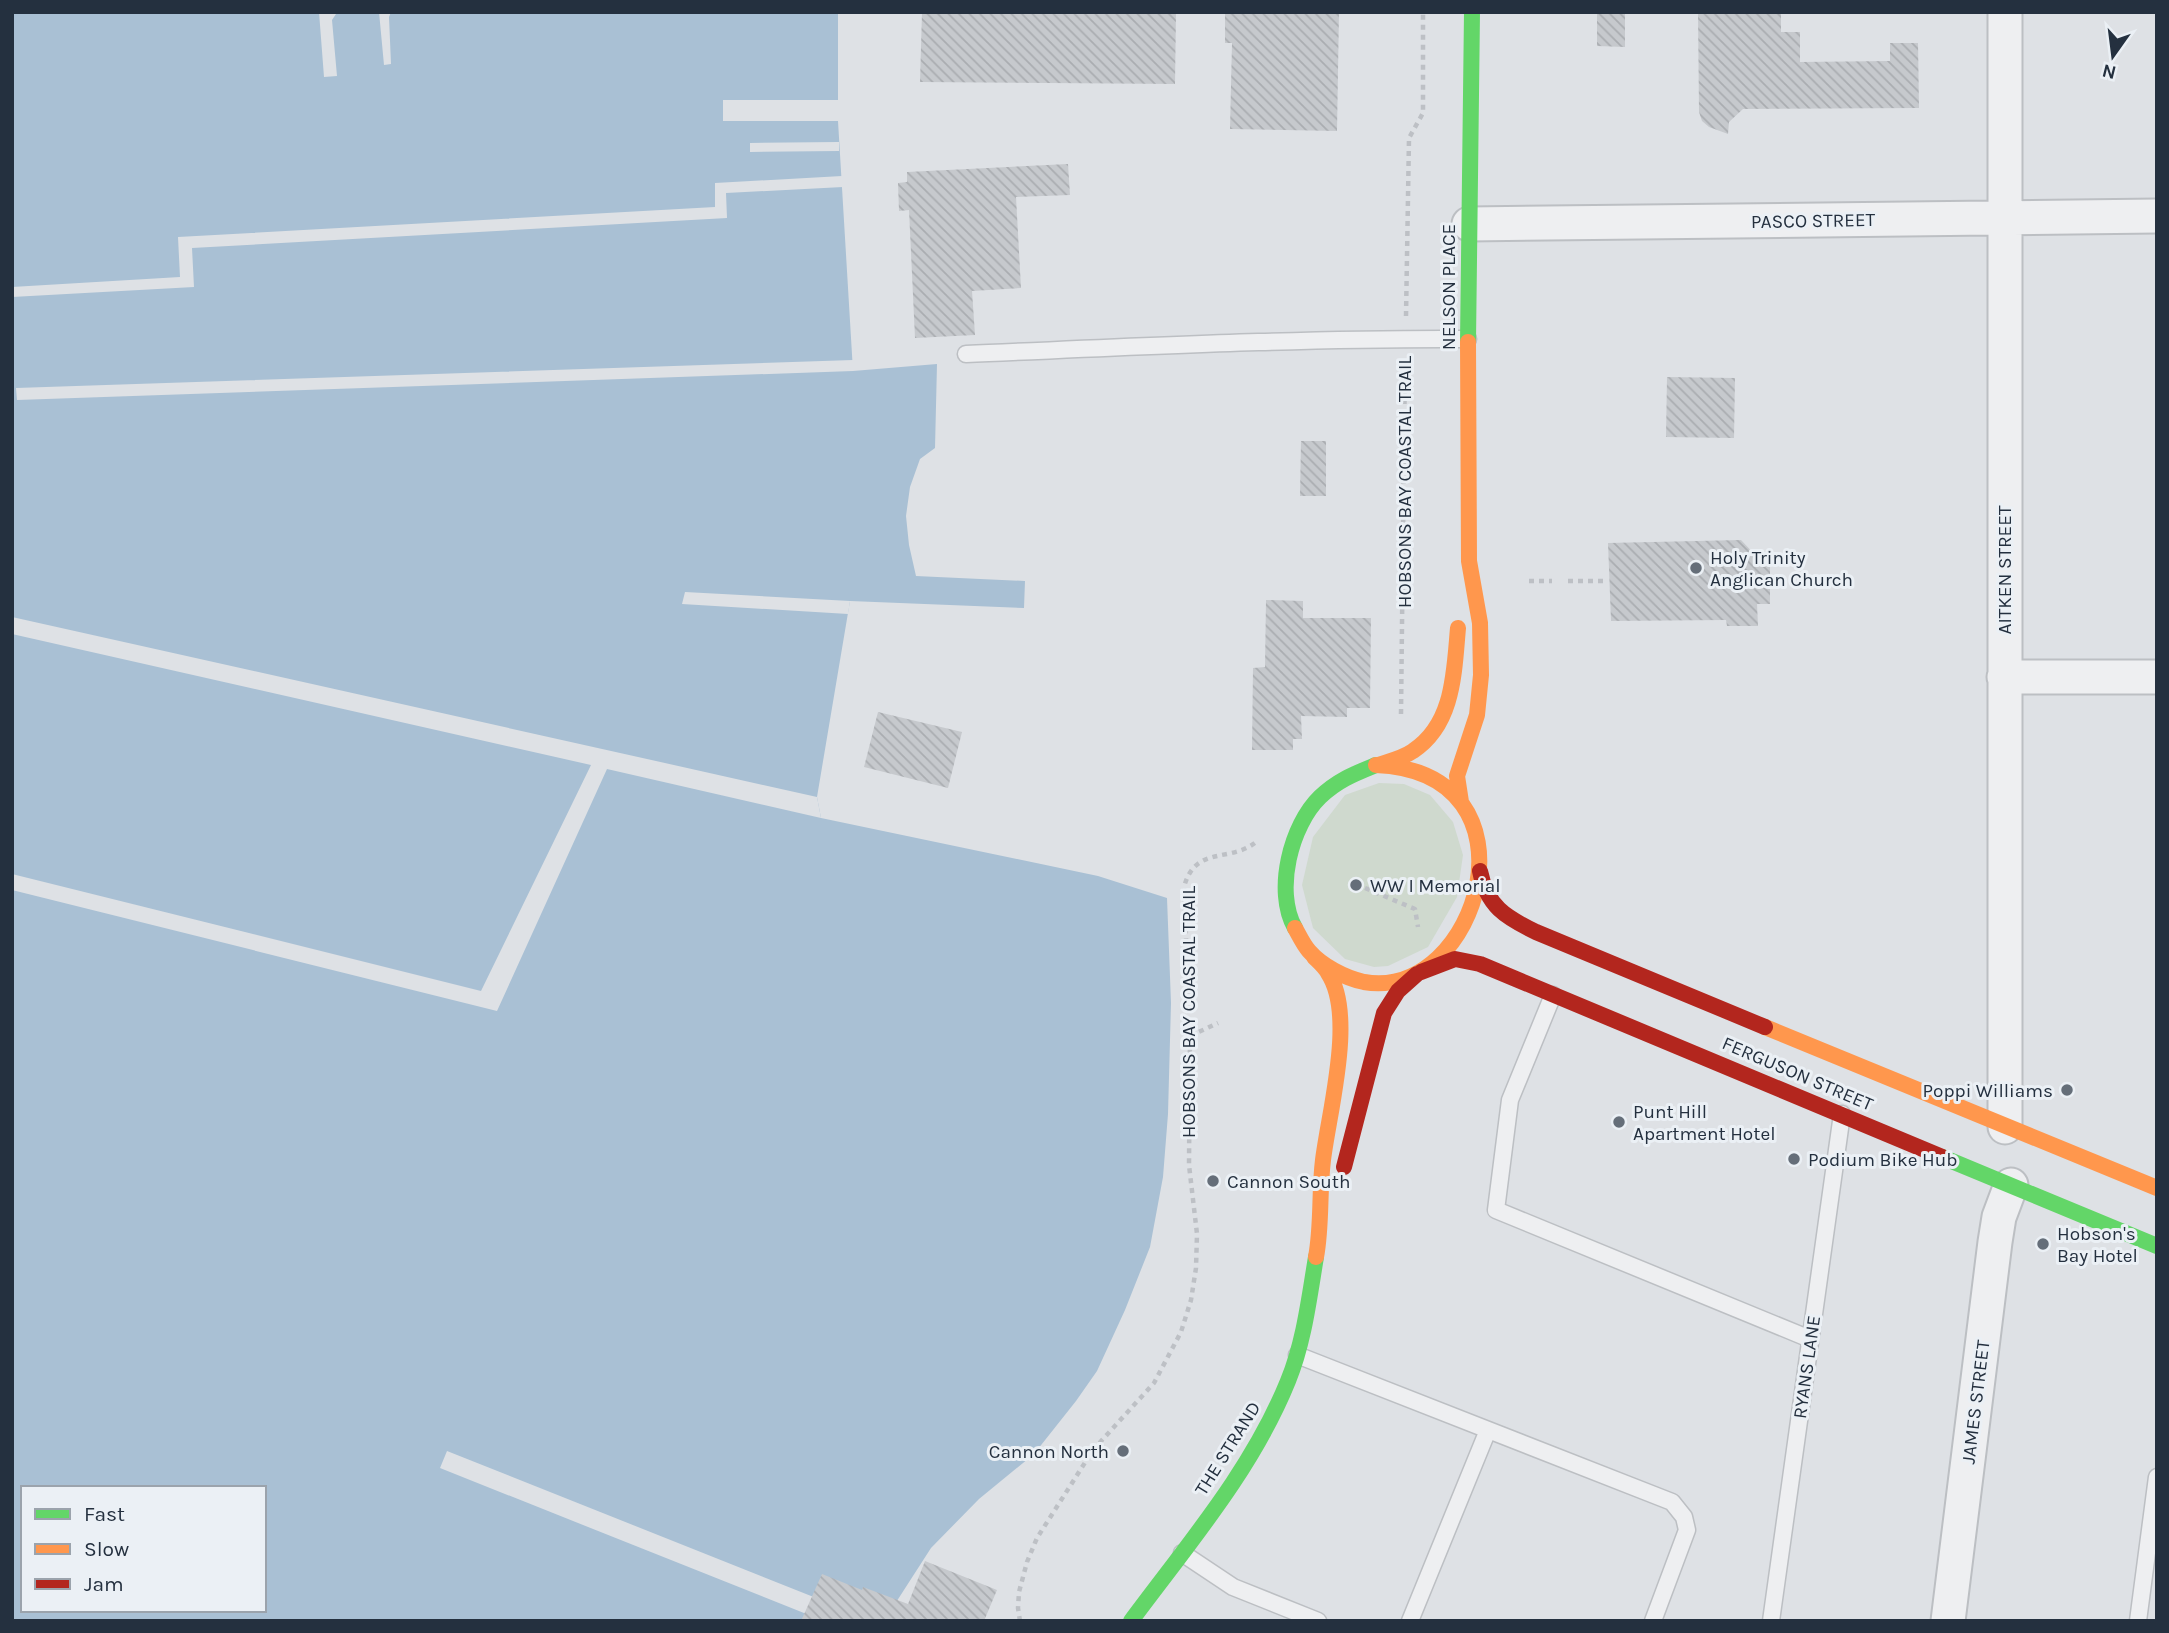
<svg xmlns="http://www.w3.org/2000/svg" width="2169" height="1633" viewBox="0 0 2169 1633" font-family="Karla,sans-serif">
<style>
.park{fill:#cfd9ce}
.water{fill:#a9c0d4;fill-rule:evenodd}
.pier{fill:#dee1e5}
.building{fill:url(#building-back-hatch)}
.lines{fill:none;stroke-linecap:round;stroke-linejoin:round}
.lane-casing{stroke:#bcbfc3;stroke-width:19}
.street-casing{stroke:#bcbfc3;stroke-width:37}
.path{stroke:#bdc0c5;stroke-width:4.5;stroke-dasharray:5 5;stroke-linecap:butt}
.lane{stroke:#eeeff1;stroke-width:16}
.street{stroke:#eeeff1;stroke-width:33}
.fast{stroke:#63d668;stroke-width:16}
.slow{stroke:#ff974d;stroke-width:16}
.jam{stroke:#b3261e;stroke-width:16}
.poi-dot{fill:#656e79;stroke:#ebf0f5;stroke-width:2.5}
.labels{text-anchor:middle;stroke-width:6;stroke-linejoin:round;paint-order:stroke}
.street-label{font-size:19px;fill:#24303f;stroke:#ebf0f5}
.poi-label{font-size:19px;fill:#24303f;stroke:#ebf0f5;text-anchor:start}
</style>
<defs>
<pattern id="building-back-hatch" width="6" height="6" patternUnits="userSpaceOnUse" patternTransform="scale(1.75)"><rect width="6" height="6" fill="#c6c9cd"/><path d="M-1 5l2 2M0 0l6 6M5-1l2 2" fill="none" stroke="#aaadb1"/></pattern>
</defs>
<rect width="100%" height="100%" fill="#dee1e5"/>
<path class="park" d="M1379,783L1404,784L1430,795L1453,822L1463,855L1457,897L1428,947L1388,966L1374,967L1345,959L1313,928L1302,885L1313,837L1345,795Z"/>
<path class="water" d="M12,12H838V121L853,371L937,364L935,448L920,459L910,487L906,516L909,545L916,576L1025,581L1024,608L850,601L817,797L821,818L1098,876L1167,898L1171,1003L1168,1114L1163,1177L1150,1247L1125,1310L1097,1371L1076,1401L1034,1454L979,1499L931,1548L884,1621H12ZM23,1488H264V1610H23Z"/>
<path class="pier" d="M319,12H352L336,14L332,20L337,76L324,77Z
M379,12H391L389,17L391,64L384,65Z
M723,100H838V121H723Z
M839,142V151L750,152V143Z
M842,176L843,187L726,193L727,218L192,248L194,287L12,297V287L180,277L178,237L715,207V183Z
M853,360V371L17,400L16,388Z
M685,592L850,601L848,614L682,604Z
M12,617L817,797L821,818L607,769L497,1011L12,890V874L481,991L591,765L12,634Z
M447,1451L874,1621H824L440,1468Z"/>
<path class="building" d="M922,12H1176L1175,84L920,82Z
M1225,12H1339L1337,131L1230,129L1232,43H1225Z
M1597,12H1625V47L1597,46Z
M1698,12H1781V32H1800V62L1890,61V43H1918L1919,108L1743,109L1729,122L1728,134L1709,127L1702,121L1699,112Z
M1068,164L1070,195L1016,197L1021,288L972,291L975,335L915,338L909,210L899,211L898,183L907,182V172Z
M1667,377L1735,378L1734,438L1666,437Z
M1301,441H1326V496H1300Z
M1741,540L1760,560H1770V604H1757L1758,626H1727L1726,620L1611,621L1608,543Z
M1266,600L1303,601V618H1371L1370,708H1347V717L1301,716L1302,739H1293V750H1252L1253,668L1265,667Z
M878,712L962,732L948,788L864,767Z
M925,1561L997,1590L984,1621H801L822,1574L862,1590L863,1587L908,1604Z"/>
<g class="lines">
<g class="lane-casing">
<path id="lane" d="M966,354C1133,347 1300,338 1468,339
M1553,995L1510,1100L1496,1210L1810,1339
M1297,1355L1672,1502L1684,1517L1687,1530L1653,1621
M1182,1553L1233,1587L1318,1621
M1410,1621L1488,1430
M1771,1621L1842,1114
M2138,1621L2157,1477"/>
</g>
<g class="street-casing">
<path id="street" d="M2005,12V1127
M1469,224L2157,216
M2004,677H2157
M1948,1621L1995,1242L1999,1217L2011,1185"/>
</g>
<path class="path" d="M1406,316L1409,138L1423,113V12
M1529,581H1552
M1568,581H1604
M1401,714L1405,359
M1365,888L1415,909L1418,927
M1190,1036L1218,1023
M1020,1621L1018,1608L1019,1592L1027,1562L1037,1538L1093,1450L1154,1383L1181,1332L1191,1300L1196,1268L1197,1234L1189,1165L1190,1036L1184,887C1195,845 1230,863 1256,842"/>
<use href="#lane" class="lane"/>
<use href="#street" class="street"/>
<path class="fast" d="M1468,342L1472,12
M1295,928C1274,891 1291,825 1320,797C1338,780 1354,774 1376,765
M1942,1157L2157,1246
M1131,1621C1188,1544 1252,1470 1288,1381C1304,1342 1309,1299 1316,1257"/>
<path class="slow" d="M1378,765C1390,761 1403,758 1413,751C1454,724 1454,672 1458,628
M1461,802L1457,776L1477,715L1481,675L1480,623L1469,561L1468,342
M1295,928C1299,935 1303,944 1309,951C1322,966 1345,978 1364,982C1479,1002 1547,772 1376,765
M1314,957C1319,962 1325,967 1328,973C1356,1015 1329,1111 1323,1160C1319,1192 1322,1225 1316,1257
M1765,1027L2157,1188"/>
<path class="jam" d="M1480,871C1487,906 1505,917 1536,932L1765,1027
M1421,972L1455,959L1480,964L1942,1157
M1344,1167L1384,1013L1398,991L1417,974"/>
</g>
<g class="poi-dot">
<circle cx="1696" cy="568" r="7"/>
<circle cx="1356" cy="885" r="7"/>
<circle cx="2067" cy="1090" r="7"/>
<circle cx="1619" cy="1122" r="7"/>
<circle cx="1794" cy="1159" r="7"/>
<circle cx="1213" cy="1181" r="7"/>
<circle cx="2043" cy="1244" r="7"/>
<circle cx="1123" cy="1451" r="7"/>
</g>
<g class="labels">
<g class="street-label">
<text transform="translate(1813 220) rotate(-1)" y="7">PASCO STREET</text>
<text transform="translate(1448 287) rotate(-90)" y="7">NELSON PLACE</text>
<text transform="translate(1404 482) rotate(-90)" y="7">HOBSONS BAY COASTAL TRAIL</text>
<text transform="translate(2004 570) rotate(-90)" y="7">AITKEN STREET</text>
<text transform="translate(1188 1012) rotate(-90)" y="7">HOBSONS BAY COASTAL TRAIL</text>
<text transform="translate(1798 1073) rotate(23)" y="7">FERGUSON STREET</text>
<text transform="translate(1806 1367) rotate(-82)" y="7">RYANS LANE</text>
<text transform="translate(1975 1402) rotate(-83)" y="7">JAMES STREET</text>
<text transform="translate(1227 1448) rotate(-58)" y="7">THE STRAND</text>
</g>
<g class="poi-label">
<text x="1710" y="564">Holy Trinity<tspan x="1710" dy="22">Anglican Church</tspan></text>
<text x="1370" y="892">WW I Memorial</text>
<text x="2053" y="1097" text-anchor="end">Poppi Williams</text>
<text x="1633" y="1118">Punt Hill<tspan x="1633" dy="22">Apartment Hotel</tspan></text>
<text x="1808" y="1166">Podium Bike Hub</text>
<text x="1227" y="1188">Cannon South</text>
<text x="2057" y="1240">Hobson's<tspan x="2057" dy="22">Bay Hotel</tspan></text>
<text x="1109" y="1458" text-anchor="end">Cannon North</text>
</g>
</g>
<rect width="2169" height="1633" fill="none" stroke="#24303f" stroke-width="28"/>
<rect x="21" y="1486" width="245" height="126" fill="#ebf0f5" stroke="#9ba3ac" stroke-width="2"/>
<rect x="35" y="1509" width="35" height="10" fill="#63d668" stroke="#9ba3ac" stroke-width="2"/>
<text x="84" y="1521" font-size="21" fill="#24303f">Fast</text>
<rect x="35" y="1544" width="35" height="10" fill="#ff974d" stroke="#9ba3ac" stroke-width="2"/>
<text x="84" y="1556" font-size="21" fill="#24303f">Slow</text>
<rect x="35" y="1579" width="35" height="10" fill="#b3261e" stroke="#9ba3ac" stroke-width="2"/>
<text x="84" y="1591" font-size="21" fill="#24303f">Jam</text>
<g transform="translate(2113 56) rotate(194)" stroke="#ebf0f5" stroke-width="5" paint-order="stroke">
<path d="M0-5L12 26L0 18L-12 26Z" fill="#24303f"/>
<text y="-10" font-size="19" font-weight="bold" text-anchor="middle" fill="#24303f">N</text>
</g>
</svg>
